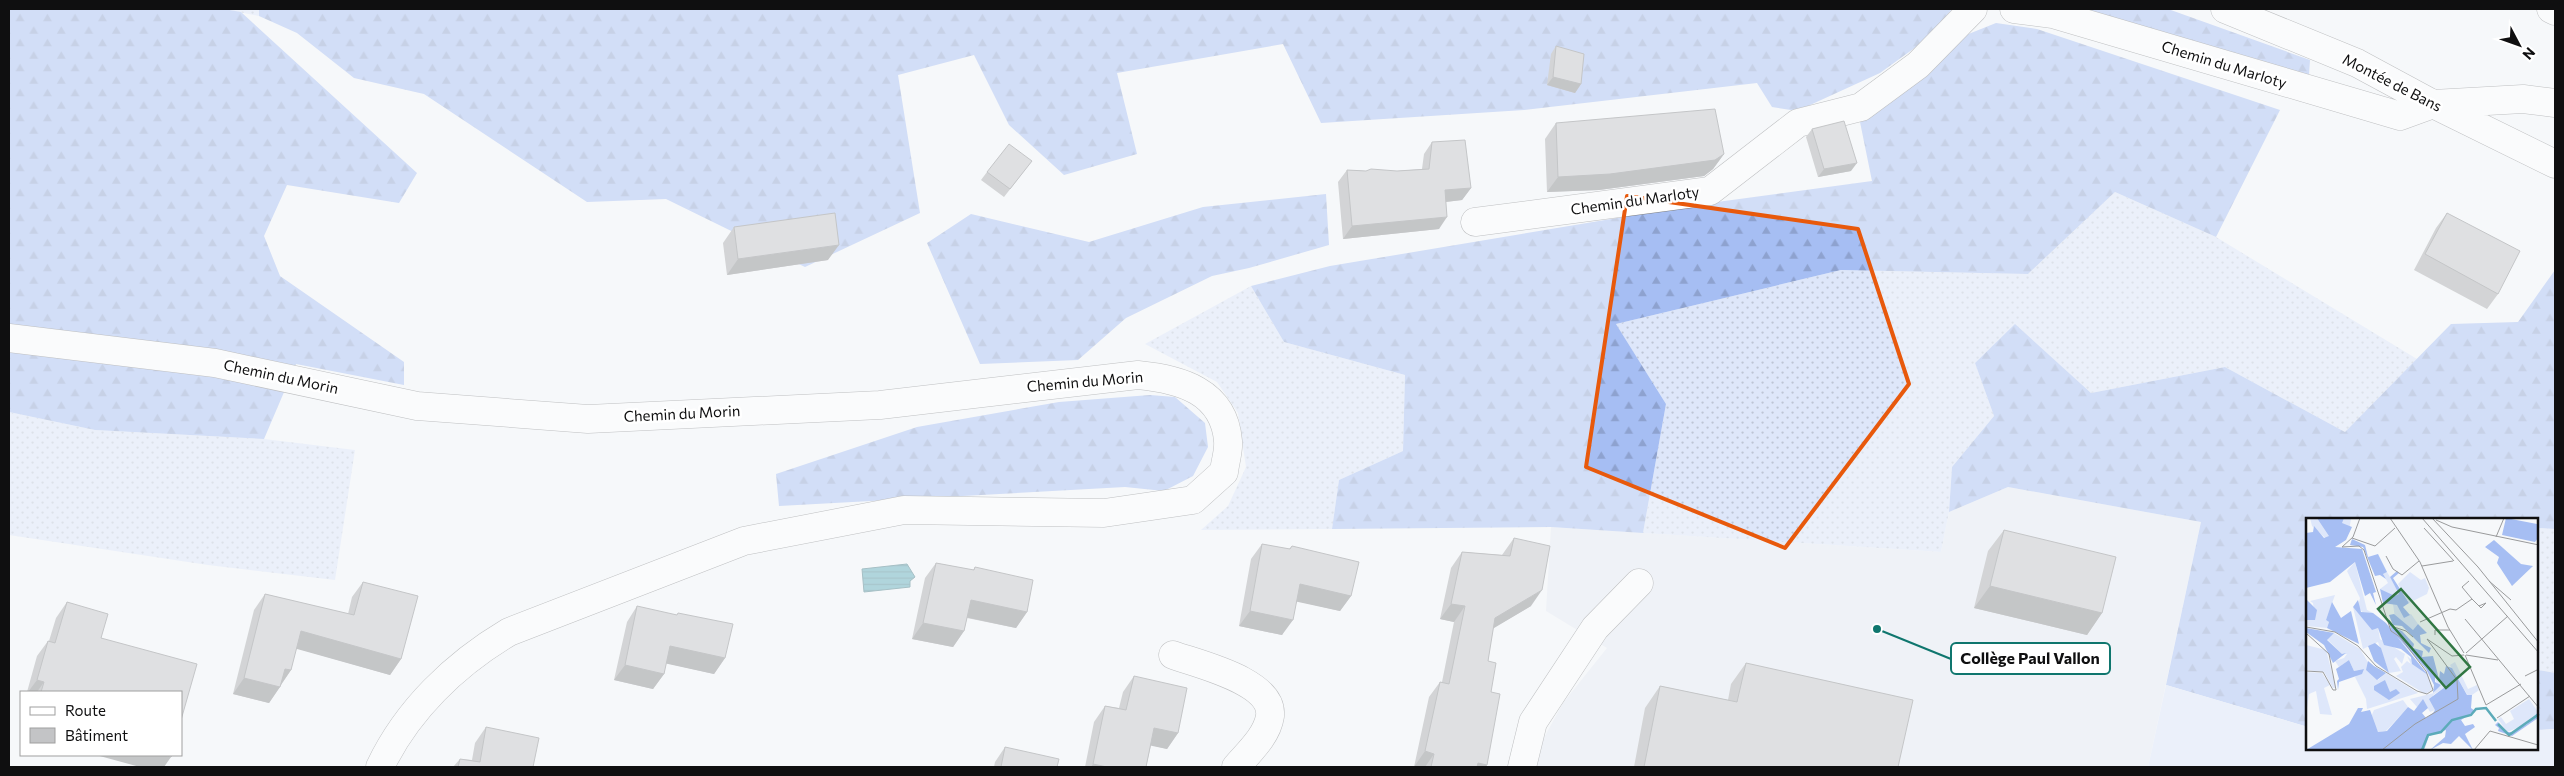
<svg xmlns="http://www.w3.org/2000/svg" width="2564" height="776" viewBox="0 0 2564 776" font-family="Commissioner,sans-serif">
<style>
.built{fill:#e7ebf3}
.grass{fill:url(#grass-dots)}
.forest{fill:url(#forest-firs)}
.pitch{fill:#dee7fa}
.water{fill:url(#water-rules);stroke:#457c86}
.lines{fill:none;stroke-linecap:round;stroke-linejoin:round}
.street-casing{stroke:#7c7d7f;stroke-width:29}
.street{stroke:#fff;stroke-width:28}
.wall{fill:#a8a9aa}
.shaded-wall{fill:#88898b}
.building{fill:#c3c4c6;stroke:#88898b}
.marked{fill:none;stroke:#e8590c;stroke-width:4;stroke-linejoin:round}
.labels{text-anchor:middle;stroke-width:5;stroke-linejoin:round;paint-order:stroke}
.street-label{font-size:15px;fill:#0f0f10;stroke:#fff}
.inset-river{fill:none;stroke:#5cabb9;stroke-width:2.5}
.inset-road{fill:none;stroke:#9a9b9c;stroke-width:1}
.view{fill:#307642;fill-opacity:0.15;stroke:#307642;stroke-width:2.5}
.inset-edge{fill:none;stroke:#0f0f10;stroke-width:2.5}
.leader{fill:none;stroke:#0f766e;stroke-width:2}
.callout-dot{fill:#0f766e;stroke:#fff;stroke-width:2}
.callout{fill:#fff;stroke:#0f766e;stroke-width:2}
.callout-label{font-size:16px;text-anchor:middle;font-weight:bold;fill:#0f0f10}
</style>
<defs>
<pattern id="grass-dots" width="8" height="8" patternUnits="userSpaceOnUse" patternTransform="scale(1.25)"><rect width="8" height="8" fill="#dee7fa"/><path d="M2 2h.1M6 6h.1" fill="none" stroke="#bdc5d5" stroke-width="1.8" stroke-linecap="round"/></pattern>
<pattern id="forest-firs" width="22" height="20" patternUnits="userSpaceOnUse" patternTransform="scale(1.25)"><rect width="22" height="20" fill="#a6bef3"/><path d="M5 1l3.5 6h-7zM16 11l3.5 6h-7z" fill="#8ea2cf"/></pattern>
<pattern id="water-rules" width="6" height="5" patternUnits="userSpaceOnUse" patternTransform="scale(1.25)"><rect width="6" height="5" fill="#5cabb9"/><path d="M0 2.5h6" fill="none" stroke="#4a8a95"/></pattern>
</defs>
<rect width="100%" height="100%" fill="#f6f8fa"/>
<path class="built" d="M2008,487L2201,522L2148,767H1535L1540,745L1563,703L1607,648L1546,611L1551,527L1941,552L1949,512Z"/>
<path class="grass" d="M224,9H259V16Z
M2115,192L2216,237L2417,359L2345,432L2225,367L2091,393L2015,325L1975,363L1994,416L1952,467L1949,512L1941,552L1643,533L1666,404L1616,324L1841,270L2028,274Z
M1251,286L1284,342L1405,375L1403,451L1339,480L1332,529L1201,530L1228,506L1246,467L1238,413L1217,382L1145,344Z
M9,412L95,430L264,439L355,450L335,580L208,565L9,535Z
M2538,528L2555,529V673L2538,670Z"/>
<path class="forest" d="M9,9H224L241,12L417,173L399,203L287,185L264,236L280,276L404,362V385L296,364L264,439L95,430L9,412Z
M259,9H1952L1927,39L1880,73L1797,111L1772,107L1757,83L1524,110L1321,123L1283,44L1117,73L1137,154L1064,175L1009,125L974,55L898,75L920,213L805,267L666,199L587,202L424,94L354,78L297,33L259,16Z
M2073,9H2168L2310,60L2309,75Z
M1996,23L2037,29L2280,110L2216,237L2115,192L2028,274L1841,270L1616,324L1666,404L1643,533L1551,527L1332,529L1339,480L1403,451L1405,375L1284,342L1251,286L1330,266L1695,205L1872,181L1860,122L1966,35Z
M1326,194L1329,245L1249,268L1212,276L1126,318L1078,360L980,364L927,243L971,214L1089,242L1203,207Z
M2555,270V529L2538,528V520H2308V727L2166,685L2201,522L2008,487L1949,512L1952,467L1994,416L1975,363L2015,324L2091,393L2225,367L2345,432L2451,324L2518,322Z
M1150,395L1175,397L1205,423L1208,447L1193,476L1164,491L1125,487L779,506L776,474L917,427L1059,402Z
M2538,670L2555,673V729L2538,730Z"/>
<path class="pitch" d="M2166,685L2308,727V750H2538V730L2555,729V767H2148Z"/>
<path class="water" d="M907,564L915,577L910,581V587L864,592L862,569Z"/>
<g class="lines">
<g class="street-casing">
<path id="street" d="M2014,9L2053,14L2400,116L2433,104L2523,99L2555,103
M2225,9L2357,63L2433,104L2555,164
M2551,9L2555,11
M1475,222L1710,191L1798,123L1861,107L1918,65L1973,9
M9,338L215,363L417,406L588,419L880,405L1138,375C1180,379 1224,391 1228,441C1229,451 1225,462 1224,472L1193,500L1104,513L904,510L744,541L509,632C455,664 407,710 380,767
M1173,655C1197,664 1274,681 1270,716C1267,736 1249,752 1236,767
M1522,767L1533,722L1595,628L1639,583"/>
</g>
<use href="#street" class="street"/>
</g>
<path class="wall" d="M1556,46L1581,84L1575,93L1547,85L1551,54Z
M1556,123L1724,154L1713,169L1704,176L1599,190L1547,192L1545,139Z
M1812,129L1851,171L1818,177L1806,137Z
M1432,142L1471,188L1462,200L1446,202L1439,229L1343,239L1338,182L1347,170L1366,171H1397L1422,169L1424,154Z
M1032,161L1004,197L981,180L987,172Z
M2447,213L2498,294L2487,309L2414,270L2436,228Z
M734,227L828,260L727,275L723,243Z
M2004,530L2102,613L2087,635L1974,608L1988,551Z
M1514,538L1531,606L1493,628L1488,661L1491,692L1486,767H1414L1429,697L1440,682H1442L1454,622L1440,619L1451,568L1462,552L1502,555Z
M1262,544L1289,549L1292,546L1351,596L1340,611L1297,601L1282,635L1239,626L1251,559Z
M936,563L973,570L975,567L1027,612L1016,628L967,618L964,631L953,647L912,639L925,578Z
M363,582L401,659L390,675L296,648L291,670L269,703L233,694L254,610L265,594L348,614L352,597Z
M67,602L101,638L181,692H27L37,656L48,641H49L56,618Z
M637,606L725,658L714,674L666,663L664,674L653,689L614,680L627,622Z
M1746,663L1898,767H1634L1645,708L1660,686L1728,700L1731,684Z
M1134,676L1178,733L1167,749L1151,745L1146,767H1085L1094,722L1105,706L1119,708L1123,692Z
M486,727L533,767H453L460,759L472,760L475,743Z
M1005,747L1057,767H994L995,762Z"/>
<path class="shaded-wall" d="M1553,77L1581,84L1575,93L1547,85Z
M1724,154L1713,169L1704,176L1599,190L1547,192L1558,177Z
M1857,163L1851,171L1818,177L1824,169Z
M1471,188L1462,200L1436,203L1445,190Z
M1447,217L1439,229L1343,239L1352,226Z
M839,245L828,260L727,275L738,259Z
M1300,584L1351,596L1340,611L1289,600Z
M1990,586L2102,613L2087,635L1974,608Z
M1542,590L1531,606L1484,634L1495,618Z
M971,600L1027,612L1016,628L960,616Z
M1451,604L1465,606L1454,622L1440,619Z
M1250,611L1293,620L1282,635L1239,626Z
M923,623L964,631L953,647L912,639Z
M301,631L401,659L390,675L290,647Z
M670,646L725,658L714,674L659,662Z
M625,665L664,674L653,689L614,680Z
M285,669L291,670L280,686Z
M244,678L280,687L269,703L233,694Z
M37,680L44,682L37,692H28Z
M1154,728L1178,733L1167,749L1143,744Z
M1425,751L1434,754L1425,767H1414Z
M96,755H162L171,757L164,767H140Z
M1478,763L1487,765L1486,767H1474Z
M1093,764L1107,767H1091Z"/>
<path class="building" d="M1556,46L1584,54L1581,84L1553,77Z
M1715,109L1724,154L1715,160L1610,174L1558,177L1556,123Z
M1844,121L1857,163L1824,169L1812,129Z
M1465,140L1471,188L1445,190L1447,217L1352,226L1347,170L1366,171L1371,169L1397,171L1429,169L1432,142Z
M1009,144L1032,161L1010,189L987,172Z
M835,213L839,245L738,259L734,227Z
M2447,213L2520,251L2498,294L2425,254Z
M2004,530L2116,557L2102,613L1990,586Z
M1514,538L1550,546L1542,590L1495,618L1488,661L1496,663L1491,692L1500,694L1487,765L1478,763L1477,767H1431L1434,754L1425,751L1440,682L1449,684L1465,606L1451,604L1462,552L1510,556Z
M1262,544L1290,549L1292,546L1359,562L1351,596L1300,584L1293,620L1250,611Z
M936,563L974,570L975,567L1033,580L1027,612L971,600L964,631L923,623Z
M363,582L418,596L401,659L301,631L291,670L285,669L280,687L244,678L265,594L354,615Z
M67,602L108,614L101,638L197,664L181,720V692H41L44,682L37,680L48,641L55,643Z
M637,606L677,615L678,613L733,624L725,658L670,646L664,674L625,665Z
M1746,663L1913,700L1898,767H1644L1660,686L1737,702Z
M1134,676L1187,688L1178,733L1154,728L1146,767H1107L1093,764L1105,706L1126,710Z
M486,727L539,738L533,767H458L460,759L480,762Z
M1005,747L1059,759L1057,767H1001Z
M162,755H172L171,757Z"/>
<path d="M0 0H2564V776H0ZM1627,196L1858,229L1909,384L1785,548L1586,467Z" fill="#f6f8fa" fill-opacity=".55" fill-rule="evenodd"/>
<path class="marked" d="M1627,196L1858,229L1909,384L1785,548L1586,467Z"/>
<g class="labels">
<g class="street-label">
<text transform="translate(2224 65) rotate(17)" y="5">Chemin du Marloty</text>
<text transform="translate(2392 83) rotate(27)" y="5">Montée de Bans</text>
<text transform="translate(1635 201) rotate(-8)" y="5">Chemin du Marloty</text>
<text transform="translate(281 377) rotate(12)" y="5">Chemin du Morin</text>
<text transform="translate(1085 382) rotate(-5)" y="5">Chemin du Morin</text>
<text transform="translate(682 414) rotate(-3)" y="5">Chemin du Morin</text>
</g>
</g>
<g transform="translate(2306 518)">
<rect width="232" height="232" fill="#f6f8fa"/>
<path d="M4,0H11L21,11L35,5L38,0L45,1L43,13L26,26L6,8ZM49,44L61,92L67,95L59,97L52,89L54,80L41,53ZM81,54L94,76L89,79L74,71L82,65L77,56ZM29,77L20,102L23,104L21,110L1,108L0,102L9,101L7,85L4,83ZM87,86L91,87L100,98L105,96L112,106L107,112L89,100ZM47,89L66,111L72,110L74,121L99,136L96,146L90,139L88,141L95,153L83,155L72,124L57,131ZM28,115L54,131L63,146L60,152L72,162L80,155L112,175L61,191L60,181L49,159L58,151L48,153L43,142L33,149L29,143L38,140L41,136H36L21,121ZM0,127L20,132L30,170H27L18,154L0,152ZM101,138L122,157L126,172L119,176L90,158L97,154L95,149L101,143L105,146ZM149,144L162,171L171,167L173,172L166,177L162,178L144,147ZM0,154L16,155L24,167L18,170L26,197L14,196L10,173L3,176L0,197ZM129,159L139,169L127,177L129,192L124,194L117,182L111,189L104,181L128,175L132,169ZM223,181L232,194L221,206L201,214L192,201L195,199L200,206L208,201L204,193ZM97,182L102,189L80,213L72,214L65,199L68,192Z" fill="#dee7fa"/>
<path d="M11,0H38L36,5L46,9L40,22L29,29L56,31L70,74L67,75L70,87L64,75L59,78L49,44L24,64L0,70V15L7,14L8,8L18,20L23,18ZM200,0L231,6L232,20L229,24L196,17ZM46,21L59,27L62,39L72,36L81,54L77,56L80,61L74,57L69,58L57,29L44,27ZM188,22L215,46L227,48L206,68L191,45L193,39L179,29ZM91,53L93,55L87,60L103,85L97,89L104,97L98,100L91,87L77,85L74,71L89,78L93,76L84,59ZM0,81L11,92L9,102H0ZM52,82L55,94L67,95L80,105L122,157L106,146L105,139L95,131L78,127L72,110L66,112L47,89ZM26,84L35,100L45,93L53,126L21,110L23,104L20,102ZM88,96L107,112L112,106L121,115L114,117L115,125L125,130L123,135L96,108L87,107L83,97ZM80,98L86,109L96,113L108,126L107,130L117,133L116,139L127,138L133,161L134,153L138,156L140,148L146,150L161,177H166L165,190L169,193L155,202L159,208L167,206L169,209L159,216L167,232L153,218L145,226L137,225L124,232L139,219L140,212L123,218L118,232H0L43,206L52,190H57L55,194L64,192L72,214L81,213L102,189L108,193L117,181L122,190L116,195L120,200L127,195L129,192L123,181L139,169L129,159V164L135,167L127,175L128,167L120,151L86,113ZM0,110L28,115L21,122L36,136L40,135L27,145L18,127L0,114ZM69,125L75,130L83,155L68,143L62,128ZM43,142L48,153L58,151L56,156L33,164L32,172L31,163L33,161L30,151ZM62,143L68,148L80,155L71,162L60,152ZM79,162L84,174L90,171L94,175L83,182L68,172V168ZM232,194V200L206,218L192,213L193,210L189,207L192,204L201,214H206L221,206Z" fill="#a6bef3"/>
<path d="M104,54L115,62L119,60L123,70L121,76L103,85L92,66Z" fill="#dee7fa"/>
<path class="inset-river" d="M192,206L203,217L233,196M116,232L122,217L135,214L146,202L165,197L170,191L180,190L190,203"/>
<path class="inset-road" d="M84,0L114,44L142,109L158,135M116,0L233,135M126,0L172,49L233,125M130,2L146,9L233,27M118,10L148,43M190,19L198,0M46,20L69,28L89,10M80,38L87,51L96,57L113,43M116,48L147,43M163,63L156,69L166,81M183,63L205,82M159,101L233,190M83,102L88,109L100,113L107,119M114,104L144,91L150,92L166,81L175,90L180,85L173,88M0,109L29,114L52,128L70,148L111,173L121,176L127,172L120,153L94,119L85,113L58,32L53,28L36,29L47,19L54,0M0,115L23,136L30,172H27L17,154L0,153M129,117V112H144M160,135L202,98M159,137L180,187L215,166M160,137L192,142M219,158L233,151M191,200L224,178M76,232L109,206L152,181L151,162L121,121L146,138L158,137M168,232L184,213L232,227"/>
<path class="view" d="M95,71L164,149L140,170L72,91Z"/>
<rect width="232" height="232" class="inset-edge"/>
</g>
<path class="leader" d="M1877 629L1951 659"/>
<circle class="callout-dot" cx="1877" cy="629" r="5"/>
<rect class="callout" x="1951" y="643" width="159" height="31" rx="5"/>
<g class="callout-label">
<text x="2030" y="664">Collège Paul Vallon</text>
</g>
<rect width="2564" height="776" fill="none" stroke="#0f0f10" stroke-width="20"/>
<rect x="20" y="691" width="162" height="65" fill="#ffffff" stroke="#9f9f9f"/>
<rect x="30" y="707" width="25" height="8" fill="#ffffff" stroke="#9f9f9f"/>
<text x="65" y="716" font-size="15" fill="#0f0f10">Route</text>
<rect x="30" y="728" width="25" height="15" fill="#c3c4c6" stroke="#9f9f9f"/>
<text x="65" y="741" font-size="15" fill="#0f0f10">Bâtiment</text>
<g transform="translate(2519 45) rotate(131)" stroke="#ffffff" stroke-width="4" paint-order="stroke">
<path d="M0-4L9 19L0 12L-9 19Z" fill="#0f0f10"/>
<text y="-8" font-size="14" font-weight="bold" text-anchor="middle" fill="#0f0f10">N</text>
</g>
</svg>
